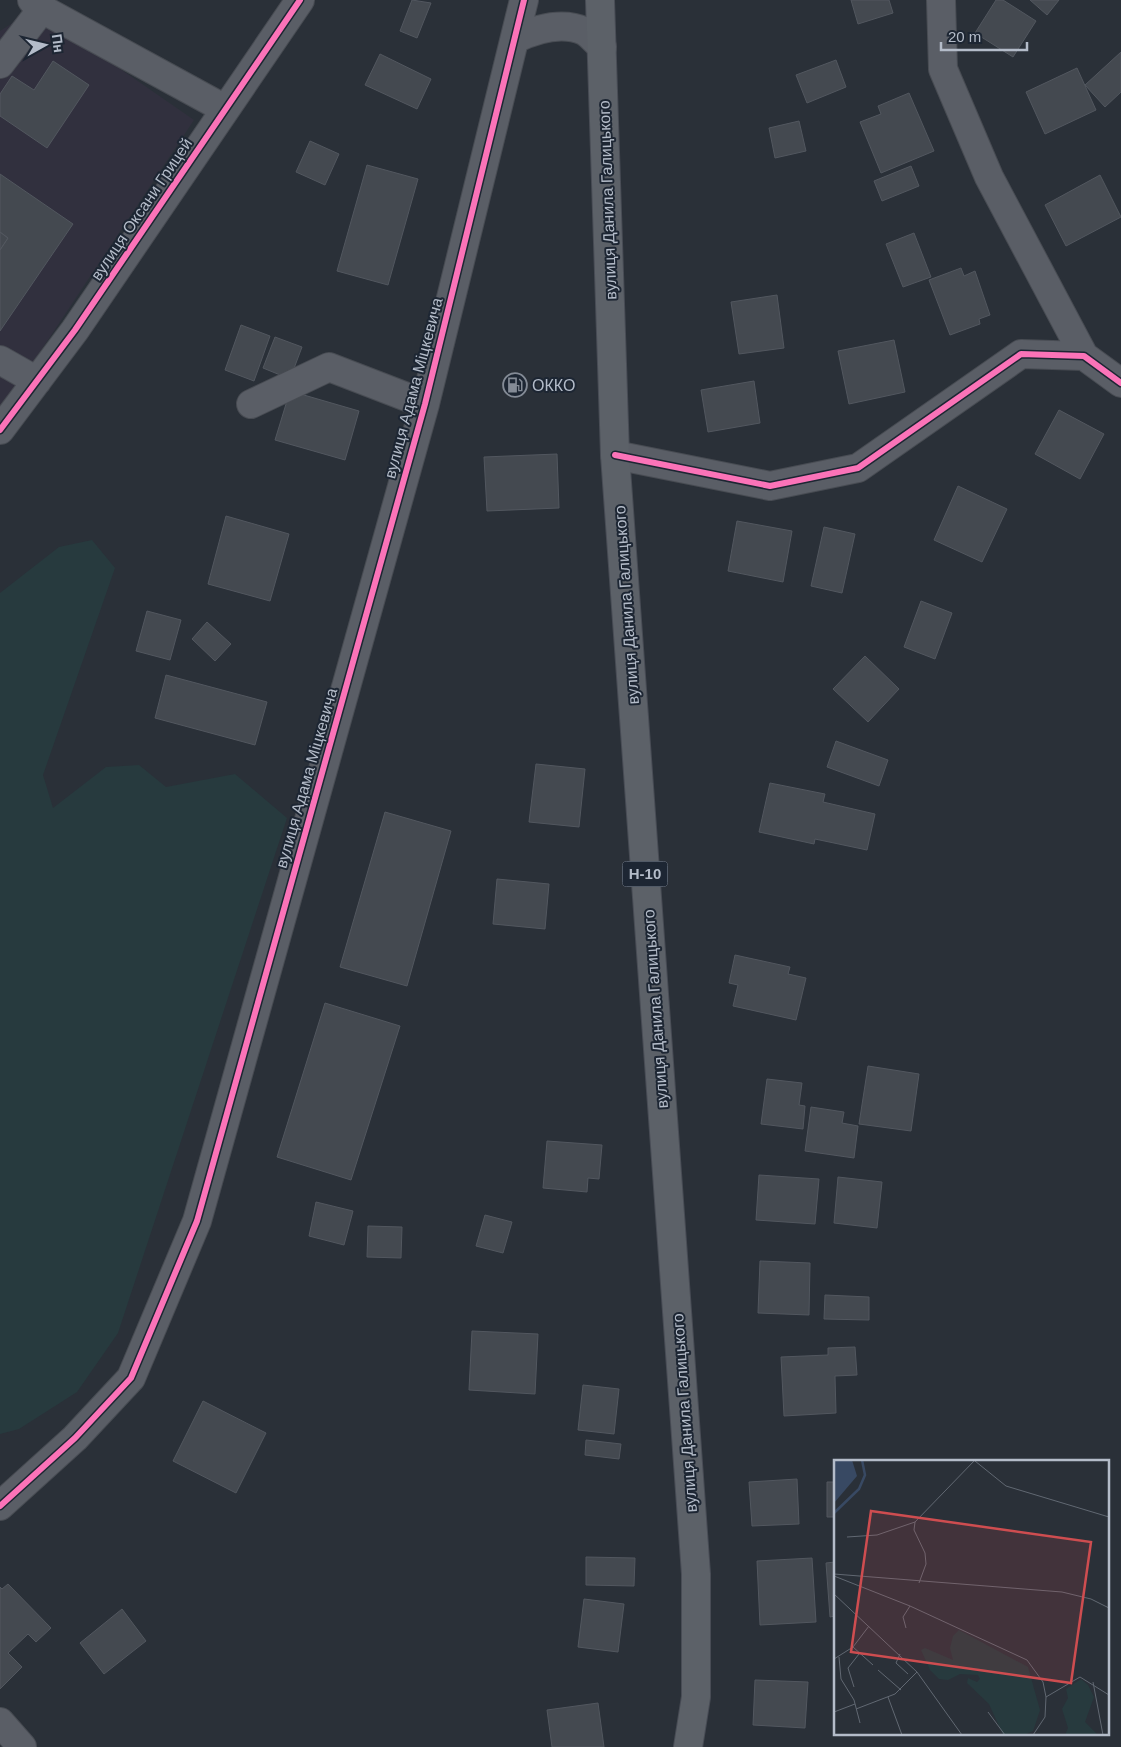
<svg xmlns="http://www.w3.org/2000/svg" width="1121" height="1747" viewBox="0 0 1121 1747" font-family="Arial,sans-serif">
<style>
.medical{fill:#31303e}
.green{fill:#273a3e}
.building{fill:#444950;stroke:#52575f}
.lines{fill:none;stroke-linecap:round;stroke-linejoin:round}
.minor-casing{stroke:#484c53;stroke-width:30}
.major-casing{stroke:#484c55;stroke-width:30}
.minor{stroke:#5a5e66;stroke-width:28}
.major{stroke:#5c6168;stroke-width:28}
.cycleway-casing{stroke:#1d2633;stroke-width:9}
.cycleway{stroke:#fb73b8;stroke-width:6}
.labels{text-anchor:middle;stroke-width:4;stroke-linejoin:round;paint-order:stroke}
.shield{fill:#1d2633;stroke:#878f9c;stroke-width:1}
.shield-label{font-size:15px;font-weight:bold;fill:#b4bcc9}
.street-label{font-size:16px;fill:#b4bcc9;stroke:#1d2633}
.poi-label{font-size:16px;fill:#b4bcc9;stroke:#1d2633;text-anchor:start}
.inset-river{fill:none;stroke:#384963;stroke-width:2.5}
.inset-road{fill:none;stroke:#616872;stroke-width:1}
.view{fill:#ce4d50;fill-opacity:0.15;stroke:#ce4d50;stroke-width:2.5}
.inset-edge{fill:none;stroke:#b4bcc9;stroke-width:2.5}
</style>
<rect width="100%" height="100%" fill="#2a3038"/>
<path class="medical" d="M34,9L194,120L40,352L0,406V31Z"/>
<path class="green" d="M92,540L115,568L43,775L53,808L106,767L139,765L166,787L235,774L287,818L118,1333L77,1392L19,1429L0,1434V593L59,547Z"/>
<path class="building" d="M412,0L431,3L417,38L400,31Z
M851,0H889L893,13L858,24Z
M996,0H1003L1036,21L1013,57L975,33Z
M1030,0H1059L1047,15Z
M1121,52V92L1105,107L1085,85Z
M380,54L431,79L417,109L365,85Z
M836,60L846,87L807,103L796,75Z
M53,61L89,85L47,148L0,116V94L12,76L34,90Z
M1077,68L1096,110L1045,134L1026,92Z
M909,93L934,151L881,173L860,122L881,114L878,106Z
M799,121L806,151L775,158L769,128Z
M310,141L339,154L325,185L296,172Z
M367,165L418,179L388,285L337,271Z
M911,166L919,186L882,201L874,181Z
M0,174L73,224L0,331V250L8,238L0,232Z
M1100,175L1121,217L1066,246L1045,205Z
M0,232L8,238L0,250Z
M914,233L931,277L903,287L886,244Z
M961,268L964,276L975,271L990,315L979,319L980,324L950,335L929,280Z
M777,295L784,348L739,354L731,302Z
M241,325L270,336L254,381L225,370Z
M275,337L302,347L290,379L263,368Z
M894,340L905,392L849,404L838,351Z
M754,381L760,423L708,432L701,390Z
M290,391L359,411L345,460L275,440Z
M1059,410L1104,434L1080,479L1035,454Z
M557,454L559,508L487,511L484,457Z
M958,486L1007,509L982,562L934,540Z
M226,516L289,534L270,601L208,584Z
M737,521L792,531L783,582L728,571Z
M824,527L855,534L842,593L811,586Z
M921,601L952,613L935,659L904,647Z
M147,611L181,620L170,660L136,651Z
M207,622L231,644L215,661L192,639Z
M865,656L899,689L868,722L833,689Z
M166,675L267,702L255,745L155,718Z
M836,741L888,760L879,786L827,767Z
M536,764L585,769L579,827L529,822Z
M770,783L825,794L823,802L875,814L867,850L815,839L814,844L759,832Z
M385,812L451,831L407,986L340,967Z
M497,879L549,884L545,929L493,924Z
M735,955L790,967L788,974L806,978L796,1020L733,1006L738,985L729,983Z
M325,1003L400,1026L351,1180L277,1157Z
M868,1066L919,1074L911,1131L859,1124Z
M767,1079L802,1083L799,1105L805,1106L803,1129L761,1124Z
M811,1107L844,1112L842,1123L858,1126L854,1158L805,1151Z
M547,1141L602,1145L599,1179L588,1178L587,1192L543,1188Z
M759,1175L819,1179L815,1224L756,1220Z
M838,1177L882,1182L877,1228L834,1223Z
M316,1202L353,1211L344,1245L309,1236Z
M485,1215L512,1222L503,1253L476,1246Z
M368,1226L402,1227L401,1258L367,1257Z
M760,1261L810,1263L809,1315L758,1313Z
M825,1295L869,1297V1320L824,1319Z
M472,1331L538,1334L535,1394L469,1390Z
M855,1347L857,1375L835,1376L836,1413L784,1416L781,1357L828,1355V1348Z
M583,1385L619,1389L614,1434L578,1430Z
M203,1401L266,1433L236,1493L173,1461Z
M586,1440L621,1444L619,1459L585,1455Z
M797,1479L799,1524L752,1526L749,1482Z
M827,1482H835V1517H827Z
M586,1557L635,1558L634,1586L586,1585Z
M812,1558L816,1622L760,1625L757,1561Z
M835,1562V1616L830,1617L826,1563Z
M8,1584L51,1628L36,1642L28,1634L8,1653L22,1667L0,1689V1587L2,1589Z
M584,1599L624,1604L618,1652L578,1647Z
M122,1609L146,1641L104,1674L80,1643Z
M755,1680L808,1682L805,1728L753,1725Z
M598,1703L604,1747H552L547,1710Z"/>
<g class="lines">
<g class="minor-casing">
<path id="minor" d="M32,0L42,9L225,109
M941,0L943,69L989,177L1084,356
M515,39C536,29 561,21 584,31C590,34 596,42 602,47
M0,64L42,9
M0,360L37,381
M251,404L329,367L425,404
M0,430L75,330L300,0
M615,455L770,486L858,468L1021,354L1084,356L1121,383
M0,1506L75,1438L131,1378L197,1221L425,404L524,0
M0,1722L22,1747"/>
</g>
<g class="major-casing">
<path id="major" d="M600,0L615,455L696,1574V1697L688,1747"/>
</g>
<use href="#minor" class="minor"/>
<use href="#major" class="major"/>
<g class="cycleway-casing">
<path id="cycleway" d="M0,430L75,330L300,0
M615,455L770,486L858,468L1021,354L1084,356L1121,383
M0,1506L75,1438L131,1378L197,1221L425,404L524,0"/>
</g>
<use href="#cycleway" class="cycleway"/>
</g>
<defs>
<g id="fuel-ring" transform="scale(1.25)"><circle r="9.5" fill="#1d2633" stroke="#848b96" stroke-width="1.5"/><path d="M-5.5-6h7V0h2V4h1.3V-2.5L3-4.5l.8-.8L6-3V5H2.5V1h-1V6h-7ZM-4.2-4.7v3.2H.2V-4.7Z" fill="#848b96"/></g>
</defs>
<g fill-rule="evenodd">
<use href="#fuel-ring" x="515" y="385"/>
</g>
<g class="labels">
<rect class="shield" x="622.5" y="861.5" width="45" height="25" rx="4"/>
<g class="shield-label">
<text x="645" y="879">Н-10</text>
</g>
<g class="street-label">
<text transform="translate(607 200) rotate(-92)" y="6">вулиця Данила Галицького</text>
<text transform="translate(141 209) rotate(-56)" y="6">вулиця Оксани Грицей</text>
<text transform="translate(413 388) rotate(-75)" y="6">вулиця Адама Міцкевича</text>
<text transform="translate(626 605) rotate(-94)" y="6">вулиця Данила Галицького</text>
<text transform="translate(306 778) rotate(-74)" y="6">вулиця Адама Міцкевича</text>
<text transform="translate(655 1009) rotate(-94)" y="6">вулиця Данила Галицького</text>
<text transform="translate(684 1413) rotate(-94)" y="6">вулиця Данила Галицького</text>
</g>
<g class="poi-label">
<text x="532" y="391">ОККО</text>
</g>
</g>
<g transform="translate(834 1460)">
<rect width="275" height="275" fill="#2a3038"/>
<path d="M125,170L194,207L206,250L199,271L190,275H169L155,244L133,223L134,218L143,222L146,219L144,215L126,214L114,220L105,219L96,210L87,190L91,188L119,200L116,188L119,176ZM247,219L254,225L260,237L251,262L264,275H231L234,268L228,249L234,238L232,229Z" fill="#273a3e"/>
<path d="M0,0H18L23,16L0,43Z" fill="#384963"/>
<path class="inset-river" d="M0,53L25,29L31,15L28,0"/>
<path class="inset-road" d="M141,1L172,26L275,57M13,77L43,75L81,62M0,114L228,132L257,139L275,148M0,116L76,146L193,200L209,222L212,237L211,257L199,275M85,123L92,104L91,93L80,70L81,62L141,0M0,134L83,212L128,275M72,168L69,157L76,146M19,187L39,205M66,194L62,203L74,214M5,197L7,219L20,240L26,263M0,199L19,187L35,166M44,210L67,230M259,222L269,275M20,227L14,208L25,194M54,237L68,275M212,237L246,217L275,235M22,249L61,234L83,212M0,252L21,244M154,252L171,275"/>
<path class="view" d="M37,51L257,82L237,223L17,192Z"/>
<rect width="275" height="275" class="inset-edge"/>
</g>
<g transform="translate(45 45) rotate(82)" stroke="#1d2633" stroke-width="4" paint-order="stroke">
<path d="M0-4L9 19L0 12L-9 19Z" fill="#b4bcc9"/>
<text y="-8" font-size="14" font-weight="bold" text-anchor="middle" fill="#b4bcc9">Пн</text>
</g>
<path d="M941 42v8h86v-8" fill="none" stroke="#b4bcc9" stroke-width="2.5"/>
<text x="948" y="42" font-size="15" fill="#b4bcc9" stroke="#1d2633" stroke-width="4" paint-order="stroke">20 m</text>
</svg>
